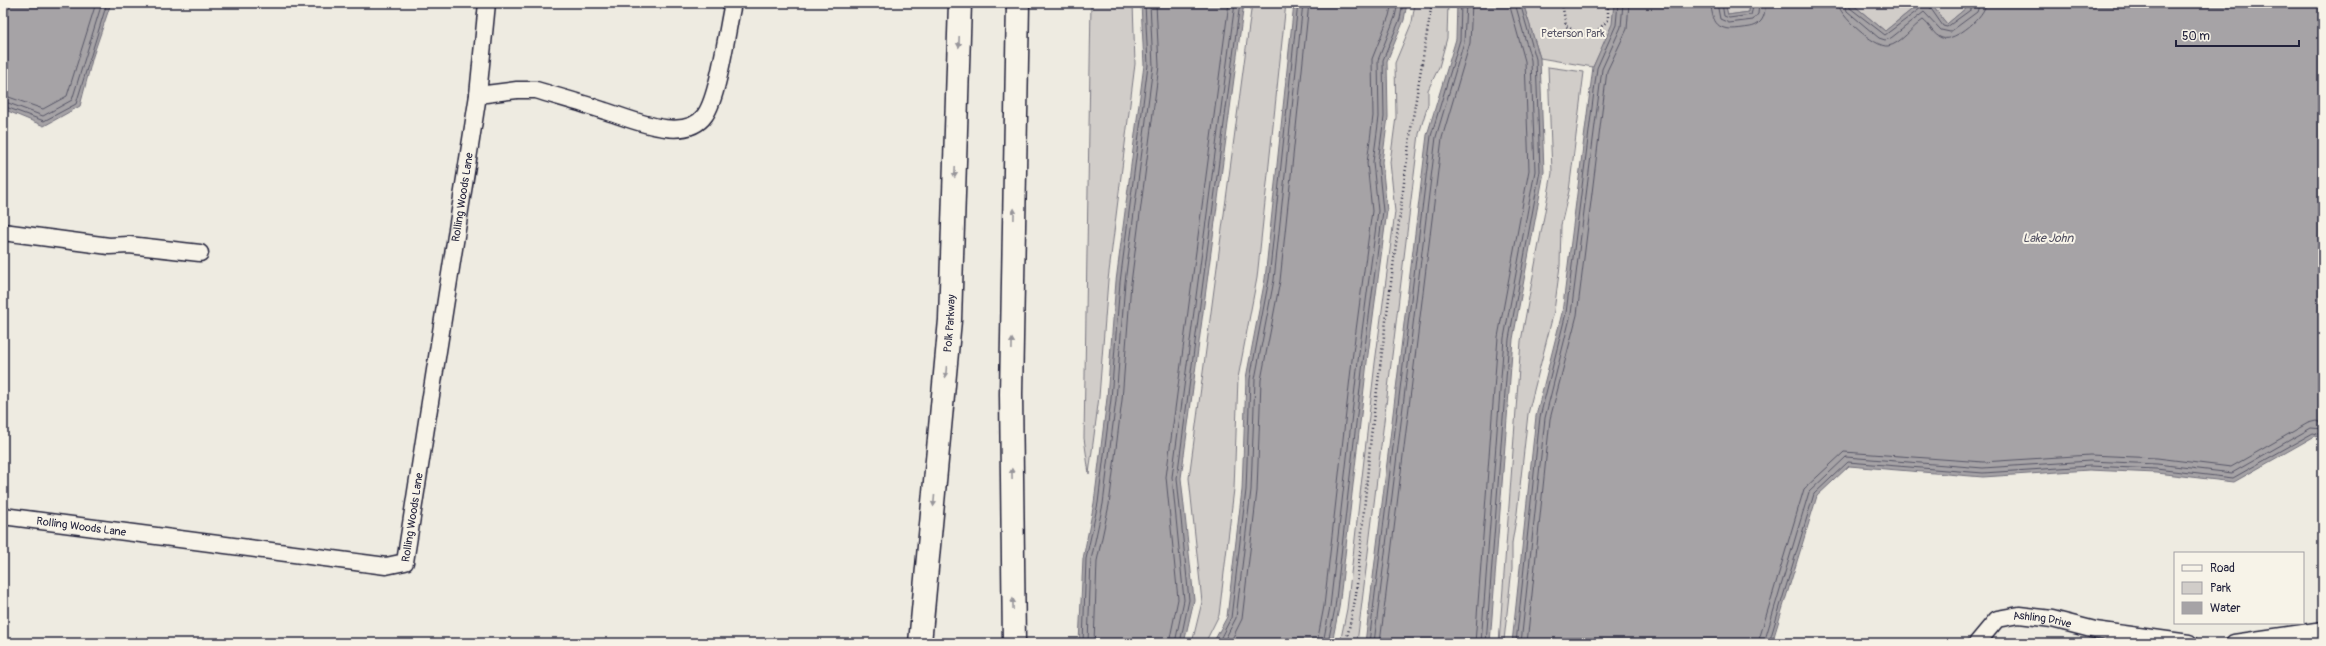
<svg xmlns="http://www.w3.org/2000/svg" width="2326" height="646" viewBox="0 0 2326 646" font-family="Pangolin,sans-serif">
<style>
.green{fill:#d1cdc9;stroke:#7a7882}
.water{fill:#a6a3a6;stroke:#716f7b}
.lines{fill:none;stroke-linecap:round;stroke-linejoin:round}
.shore{stroke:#575666;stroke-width:1}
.minor-casing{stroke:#22223b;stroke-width:19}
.motorway-casing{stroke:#22223b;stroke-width:25}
.path{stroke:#22223b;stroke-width:2.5;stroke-dasharray:1 3;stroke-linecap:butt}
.minor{stroke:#f7f3e8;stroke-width:16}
.motorway{stroke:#f7f3e8;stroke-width:22}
.oneway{fill:#97959a}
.labels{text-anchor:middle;stroke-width:4;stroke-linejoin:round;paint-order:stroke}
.park-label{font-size:11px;fill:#575566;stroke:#f7f3e8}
.street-label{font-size:11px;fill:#22223b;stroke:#f7f3e8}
.water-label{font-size:12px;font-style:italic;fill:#504f60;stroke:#f7f3e8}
</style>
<rect width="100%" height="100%" fill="#eeebe1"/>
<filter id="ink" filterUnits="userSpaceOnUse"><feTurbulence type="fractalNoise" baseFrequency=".025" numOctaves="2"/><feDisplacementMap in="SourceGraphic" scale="8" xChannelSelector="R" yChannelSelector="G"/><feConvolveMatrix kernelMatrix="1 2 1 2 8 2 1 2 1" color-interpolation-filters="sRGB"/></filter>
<g filter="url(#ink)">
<path class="green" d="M1091,3H1133L1135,64L1108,280L1099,397L1089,474L1084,438Z
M1252,3H1286L1257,278L1238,378L1234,489L1219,615L1205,643H1192L1202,602L1189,478Z
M1415,3H1448L1447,38L1439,67L1428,90V104L1419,134L1357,643H1340L1347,609L1375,363L1395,212L1390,162L1396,117L1395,63L1412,22Z
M1523,3H1614L1613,24L1593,67L1540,58Z
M1725,3H1750L1749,12L1728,15Z
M1851,3H1920L1885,31Z
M1930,3H1972L1947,24Z
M1548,67L1584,72L1569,191L1561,225L1560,266L1554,311L1528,414L1517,513L1512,543V568L1504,640L1503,643H1499L1521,341L1552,173Z"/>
<path class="water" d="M3,3H111L93,56L80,106L44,126L3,109Z
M1141,3H1244L1181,478L1194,600L1184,643H1079L1083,559L1094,503L1107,398L1116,281L1144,65Z
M1294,3H1407L1404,20L1387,61L1388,117L1382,162L1387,211L1367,362L1339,608L1332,643H1213L1227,617L1242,490L1246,378L1265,279Z
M1457,3H1523L1540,58L1544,172L1513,339L1490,643H1365L1427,135L1456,39Z
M1614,3H1725L1728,15L1749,12L1750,3H1851L1885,31L1920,3H1930L1947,24L1972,3H2323V439L2315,436L2234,482L2156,473L2089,470L1983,477L1849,466L1817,496L1772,643H1512L1536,416L1562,313L1593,67L1612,24Z"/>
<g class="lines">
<path class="shore" d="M1711,3C1712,28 1722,31 1743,28C1750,27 1756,27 1761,21C1765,16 1765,9 1765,3
M1717,3L1720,19L1729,23L1753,20L1758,14L1759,3
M1722,3L1724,16L1729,18L1751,15L1754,3
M1838,3C1838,15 1875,48 1888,46C1901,44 1912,27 1923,20C1930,25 1933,35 1942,38C1955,42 1986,16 1986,3
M1844,3L1847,11L1879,38L1885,40L1891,38L1924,12L1941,30L1950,32L1977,12L1980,3
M1849,3L1850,8L1885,35L1921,8L1922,3
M1927,3L1943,26L1947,27L1973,8L1975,3
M3,95L43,109L67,96L96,3
M3,101L43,116L72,100L102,3
M3,106L44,121L76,104L107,3
M1083,643L1086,559L1098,503L1111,399L1120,282L1148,65L1145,3
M1088,643L1091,560L1103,504L1116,400L1125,282L1153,66L1150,3
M1094,643L1097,561L1109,505L1122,400L1131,283L1159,66L1156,3
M1169,643L1178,599L1166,477L1229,3
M1175,643L1184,600L1172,477L1235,3
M1180,643L1189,600L1177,478L1240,3
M1218,643L1231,618L1246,490L1250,379L1269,279L1298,3
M1223,643L1236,618L1251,490L1255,379L1274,280L1303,3
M1230,643L1242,619L1257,491L1261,380L1280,281L1309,3
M1317,643L1324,606L1352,360L1372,211L1367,163L1373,116L1372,59L1389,16L1392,3
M1323,643L1330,607L1358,361L1378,211L1373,162L1379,117L1378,60L1395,17L1398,3
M1328,643L1335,608L1363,362L1383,211L1378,162L1384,117L1383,60L1400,19L1403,3
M1369,643L1431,136L1460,40L1461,3
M1374,643L1436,137L1464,42L1466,3
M1380,643L1442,138L1470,43L1472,3
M1475,643L1498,337L1529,170L1525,61L1509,3
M1481,643L1504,338L1535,171L1531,60L1515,3
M1486,643L1509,339L1540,171L1536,59L1520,3
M1516,643L1540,417L1566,313L1597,68L1616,25L1618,3
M1521,643L1545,418L1571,314L1602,69L1621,27L1623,3
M1527,643L1550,419L1577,315L1607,71L1627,29L1629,3
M1758,643L1804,489L1844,452L1983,462L2090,455L2157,458L2231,467L2308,423L2316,421L2323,423
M1764,643L1809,492L1846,457L1983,468L2090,461L2157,464L2232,473L2311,428L2323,429
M1769,643L1814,494L1848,462L1983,473L2090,466L2156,469L2233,478L2313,433L2323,435"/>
<g class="minor-casing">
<g id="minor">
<path d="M478,95L517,90H536C559,97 582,103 605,111C631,119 685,144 705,115C719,95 727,29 733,3"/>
<path d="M3,232L109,246L129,245L200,253"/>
<path id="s1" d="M3,516L386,566L405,562L478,95L487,3"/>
<path id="s2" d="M1977,643L1997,619L2019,615L2052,619L2095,630L2189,643"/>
<path d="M2234,643L2323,630"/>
</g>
</g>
<g class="motorway-casing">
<g id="motorway">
<path id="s3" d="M920,643L950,320L960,3"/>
<path d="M1014,643L1011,394L1018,3"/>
</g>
</g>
<path class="path" d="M1562,3L1566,26L1581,35L1596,32L1608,20V3
M1346,643L1356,595L1371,436L1411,129L1432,3"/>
<use href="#minor" class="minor"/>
<use href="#motorway" class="motorway"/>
</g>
<defs><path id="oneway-solid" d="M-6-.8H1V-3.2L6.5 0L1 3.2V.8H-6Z"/></defs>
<g class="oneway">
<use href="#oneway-solid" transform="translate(959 42) rotate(92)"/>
<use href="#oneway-solid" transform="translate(955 172) rotate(92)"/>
<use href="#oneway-solid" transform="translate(1014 214) rotate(-89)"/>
<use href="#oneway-solid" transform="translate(1012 344) rotate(-89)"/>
<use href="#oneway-solid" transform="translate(946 372) rotate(95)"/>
<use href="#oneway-solid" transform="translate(1012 474) rotate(-91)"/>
<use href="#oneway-solid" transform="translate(934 501) rotate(95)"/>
<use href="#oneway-solid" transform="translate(1013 604) rotate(-91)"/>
</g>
</g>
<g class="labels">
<g class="park-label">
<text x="1573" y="37">Peterson Park</text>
</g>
<g class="street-label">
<text dy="4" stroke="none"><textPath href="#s1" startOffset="775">Rolling Woods Lane</textPath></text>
<text dy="4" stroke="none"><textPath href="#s3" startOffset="321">Polk Parkway</textPath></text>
<text dy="4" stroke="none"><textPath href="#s1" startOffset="451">Rolling Woods Lane</textPath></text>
<text dy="4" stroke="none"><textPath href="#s1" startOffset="79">Rolling Woods Lane</textPath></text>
<text dy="4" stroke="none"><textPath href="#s2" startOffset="77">Ashling Drive</textPath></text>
</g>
<g class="water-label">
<text x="2048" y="242">Lake John</text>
</g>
</g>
<rect width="2326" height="646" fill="none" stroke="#f7f3e8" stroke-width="16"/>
<rect x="8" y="8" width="2310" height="630" fill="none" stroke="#22223b" stroke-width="1.5" filter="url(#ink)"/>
<rect x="2174" y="552" width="130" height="72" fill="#f7f3e8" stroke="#a29fa3"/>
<rect x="2182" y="565" width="20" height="6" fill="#f7f3e8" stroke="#a29fa3"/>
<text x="2210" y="572" font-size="12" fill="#22223b">Road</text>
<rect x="2182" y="582" width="20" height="12" fill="#d1cdc9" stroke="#a29fa3"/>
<text x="2210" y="592" font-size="12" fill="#22223b">Park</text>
<rect x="2182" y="602" width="20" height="12" fill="#a6a3a6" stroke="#a29fa3"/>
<text x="2210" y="612" font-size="12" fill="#22223b">Water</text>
<path d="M2176 40v6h123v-6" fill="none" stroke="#22223b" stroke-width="2"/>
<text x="2182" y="40" font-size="12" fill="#22223b" stroke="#f7f3e8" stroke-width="3" paint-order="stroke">50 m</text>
</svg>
